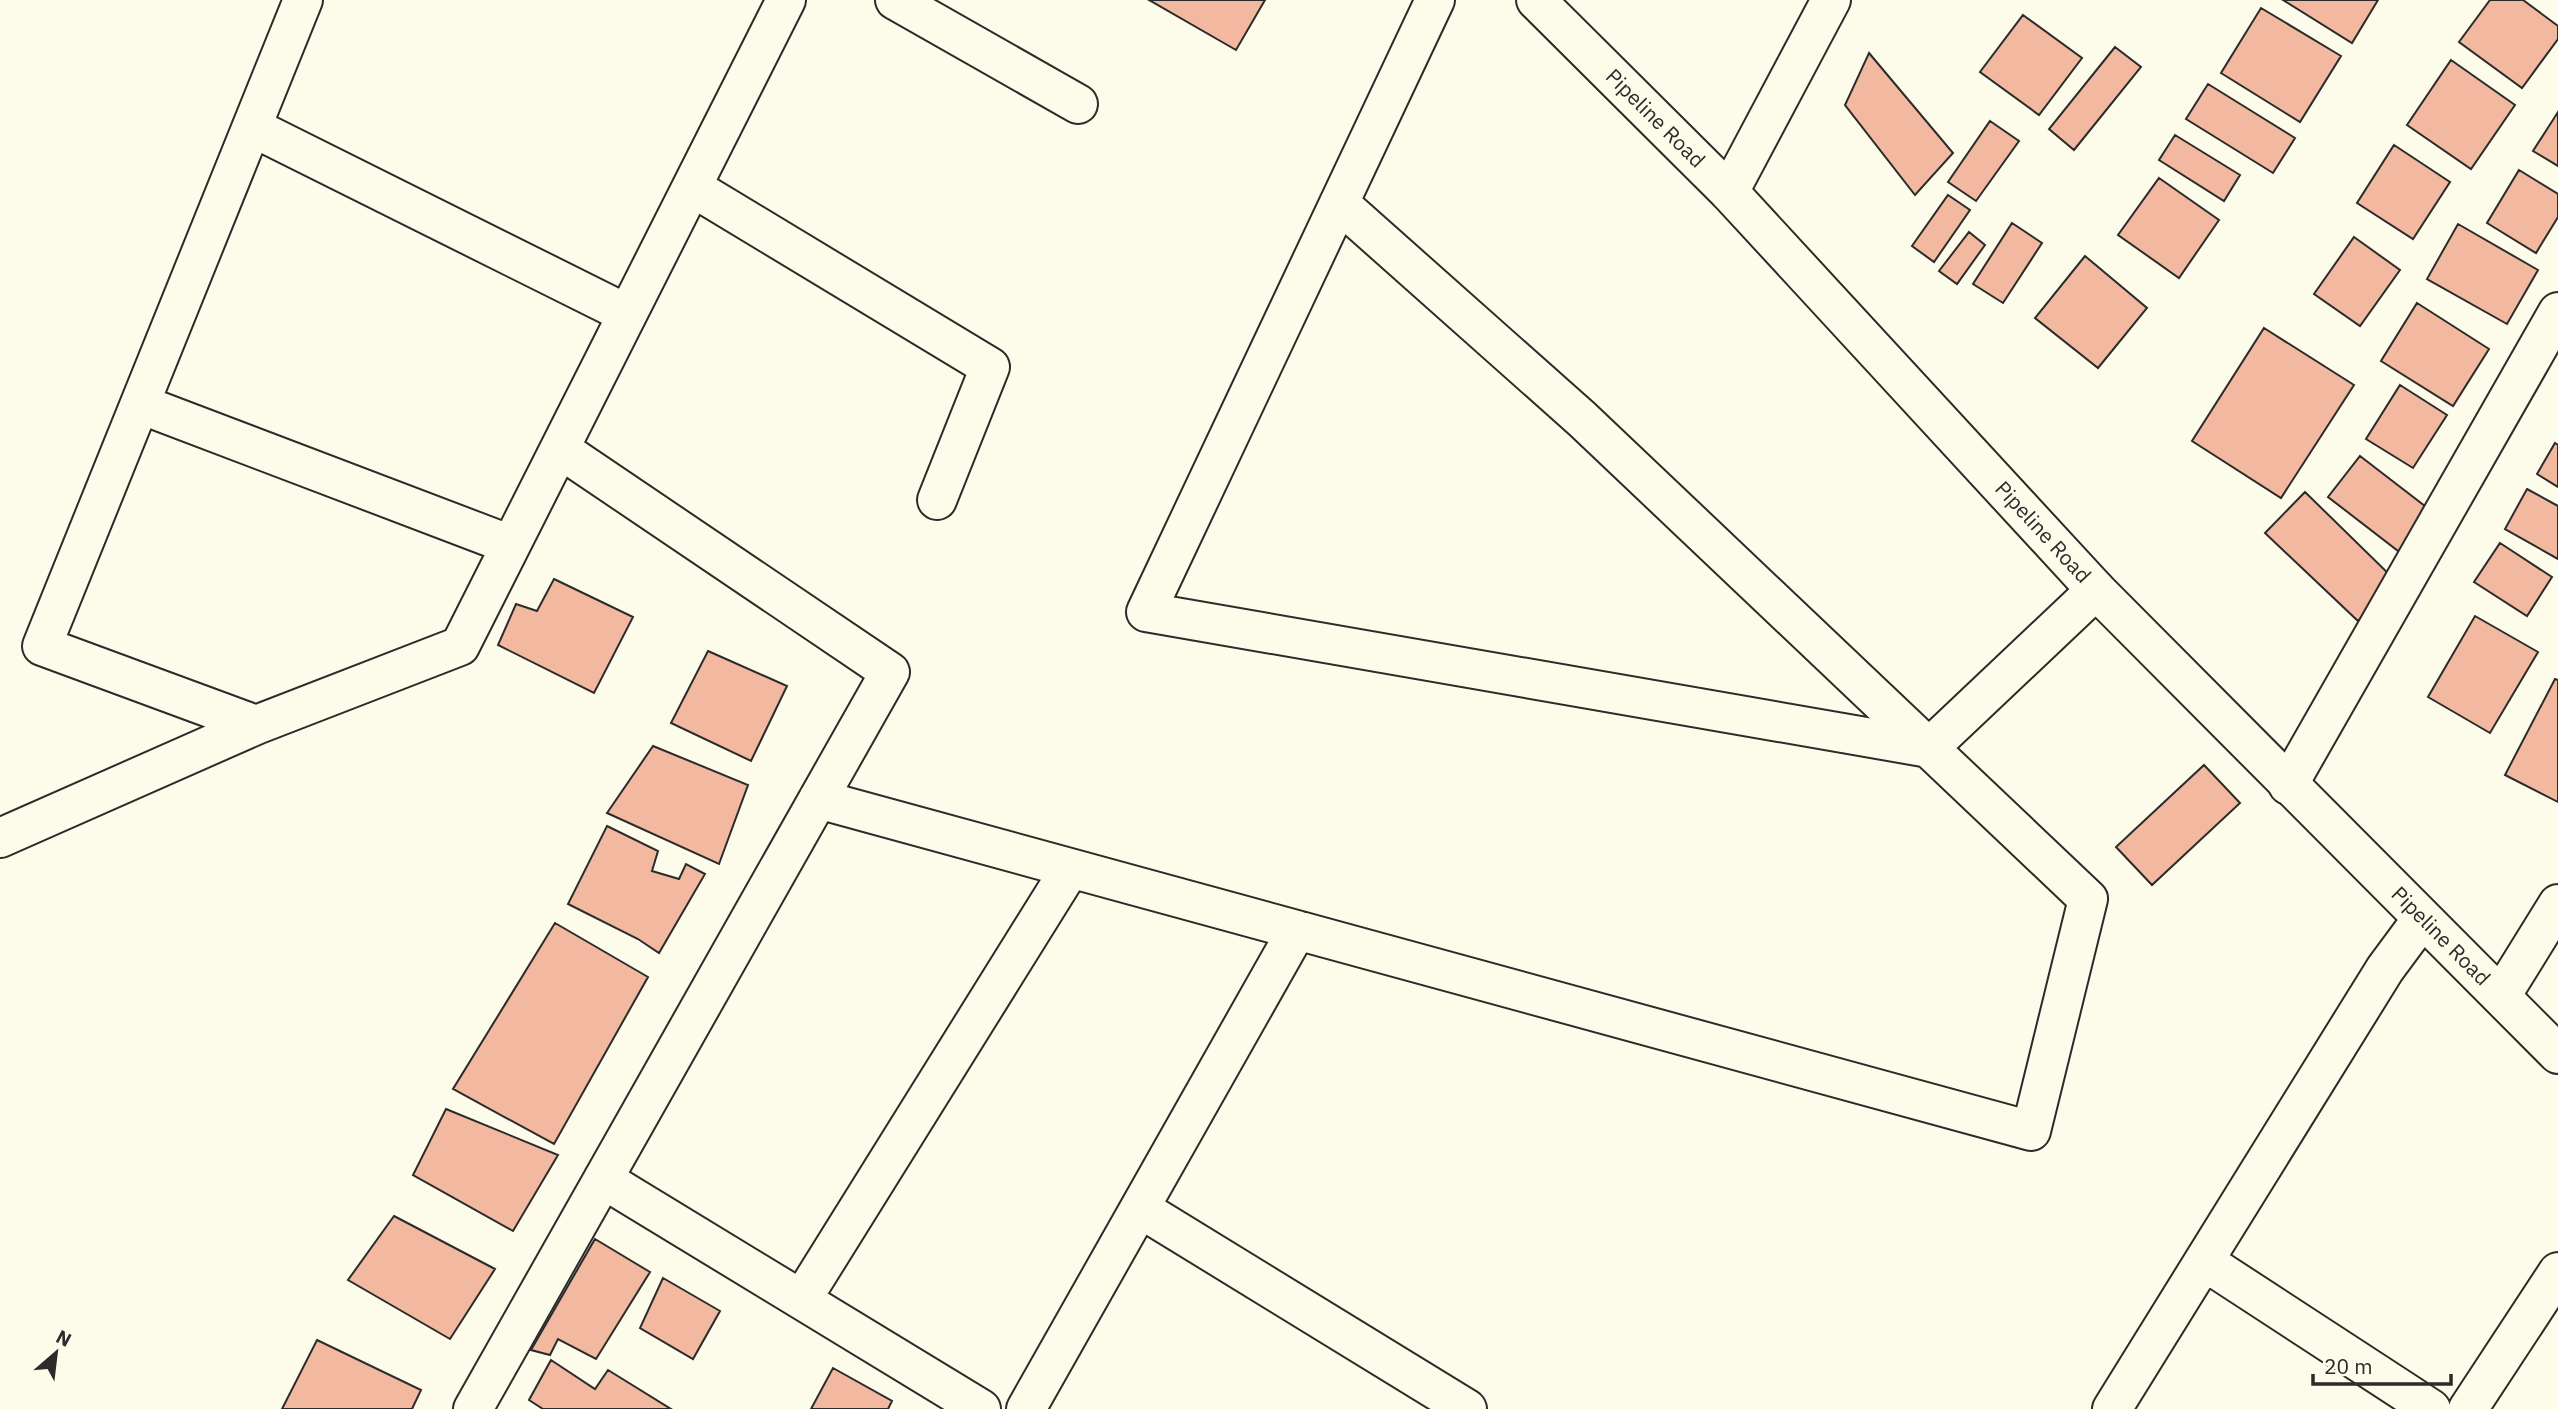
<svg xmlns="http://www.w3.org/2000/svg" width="2558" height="1409" viewBox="0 0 2558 1409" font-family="'IBM Plex Sans',sans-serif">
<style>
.building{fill:#f2b8a0;stroke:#2b2b2b;stroke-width:2}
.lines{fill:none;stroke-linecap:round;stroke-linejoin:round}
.minor-casing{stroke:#2b2b2b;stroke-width:42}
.secondary-casing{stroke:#2b2b2b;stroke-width:42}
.minor{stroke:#fdfbea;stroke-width:38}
.secondary{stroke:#fdfbea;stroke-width:38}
.labels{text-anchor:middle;stroke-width:5;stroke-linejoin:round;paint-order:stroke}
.street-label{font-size:21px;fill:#2b2b2b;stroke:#fdfbea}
</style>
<rect width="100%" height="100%" fill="#fdfbea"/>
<path class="building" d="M1149,0H1265L1236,50Z
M2283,0H2378L2352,43Z
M2490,0H2523L2558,26V39L2522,88L2459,42Z
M2261,8L2341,56L2300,122L2221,73Z
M2023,15L2082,58L2039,115L1980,72Z
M2115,47L2141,67L2074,150L2049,129Z
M1869,53L1953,153L1915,195L1845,105Z
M2451,60L2515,105L2471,169L2407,125Z
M2208,84L2295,138L2273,173L2186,119Z
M2558,112V166L2533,151Z
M1990,121L2019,141L1976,201L1948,182Z
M2175,135L2240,175L2224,201L2159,160Z
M2394,145L2450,182L2413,239L2357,203Z
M2519,170L2558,194V217L2536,253L2487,223Z
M2159,178L2219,220L2179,278L2118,235Z
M1948,195L1970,210L1934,262L1912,246Z
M2012,223L2042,243L2003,303L1973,284Z
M2458,224L2538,270L2507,324L2427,279Z
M1969,232L1985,245L1957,284L1939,271Z
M2354,237L2400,270L2360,326L2314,294Z
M2085,256L2147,308L2098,368L2035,318Z
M2417,303L2489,349L2453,406L2381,361Z
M2264,328L2354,385L2281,498L2192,441Z
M2400,385L2447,415L2413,468L2366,439Z
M2555,443L2558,445V487L2537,474Z
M2360,456L2434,513L2402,554L2328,497Z
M2527,489L2558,506V559L2505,529Z
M2305,492L2396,581L2358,621L2265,533Z
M2500,543L2552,577L2527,616L2474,582Z
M554,579L633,617L594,693L498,645L516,604L537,611Z
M2475,616L2538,652L2490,733L2428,697Z
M708,651L787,686L751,761L671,723Z
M2555,679L2558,680V802L2505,775Z
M653,746L748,785L719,864L607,813Z
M2204,765L2240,803L2152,885L2116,847Z
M607,826L658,851L652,871L679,879L686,864L705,874L659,953L638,939L568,904Z
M555,923L648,977L554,1144L453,1089Z
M446,1109L558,1155L513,1231L413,1175Z
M394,1216L495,1269L450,1339L348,1280Z
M595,1239L650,1272L596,1359L558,1339L550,1355L531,1350Z
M663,1278L720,1311L693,1359L640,1328Z
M317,1340L421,1390L412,1409H282Z
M551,1360L595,1389L608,1370L671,1409H543L529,1400Z
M833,1368L892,1401L888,1409H811Z"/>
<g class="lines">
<g class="minor-casing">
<path id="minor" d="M303,0L42,646L256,725L460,646L786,0
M895,0L1078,104
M1435,0L1146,612L1929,748L2096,590
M252,127L627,314
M692,187L990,367L937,500
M1729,192L1831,0
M140,404L511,545
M2288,785L2558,312
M818,799L2031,1131L2088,899L1582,419L1339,203
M0,838L256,725
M2501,996L2558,904
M603,1179L981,1409
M1141,1209L1467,1409
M2204,1261L2431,1409
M802,1299L1070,869
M473,1409L890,672L560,449
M1026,1409L1297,930
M2112,1409L2385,969L2422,919
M2468,1409L2558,1272"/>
</g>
<g class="secondary-casing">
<g id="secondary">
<path id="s1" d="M1536,0L1729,192L2096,590L2558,1054"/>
</g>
</g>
<use href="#minor" class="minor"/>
<use href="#secondary" class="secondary"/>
</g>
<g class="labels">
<g class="street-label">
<text dy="7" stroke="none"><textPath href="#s1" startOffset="168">Pipeline Road</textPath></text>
<text dy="7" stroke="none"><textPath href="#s1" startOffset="735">Pipeline Road</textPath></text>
<text dy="7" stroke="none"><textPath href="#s1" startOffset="1302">Pipeline Road</textPath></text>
</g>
</g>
<g transform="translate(56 1353) rotate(28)" stroke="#fdfbea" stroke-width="5" paint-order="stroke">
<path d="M0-5L12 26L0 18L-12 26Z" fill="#2b2b2b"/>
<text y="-10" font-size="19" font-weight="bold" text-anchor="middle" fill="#2b2b2b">N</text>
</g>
<path d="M2313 1374v10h138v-10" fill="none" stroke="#2b2b2b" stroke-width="3.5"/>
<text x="2324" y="1374" font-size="21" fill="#2b2b2b" stroke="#fdfbea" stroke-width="5" paint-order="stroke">20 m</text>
</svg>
